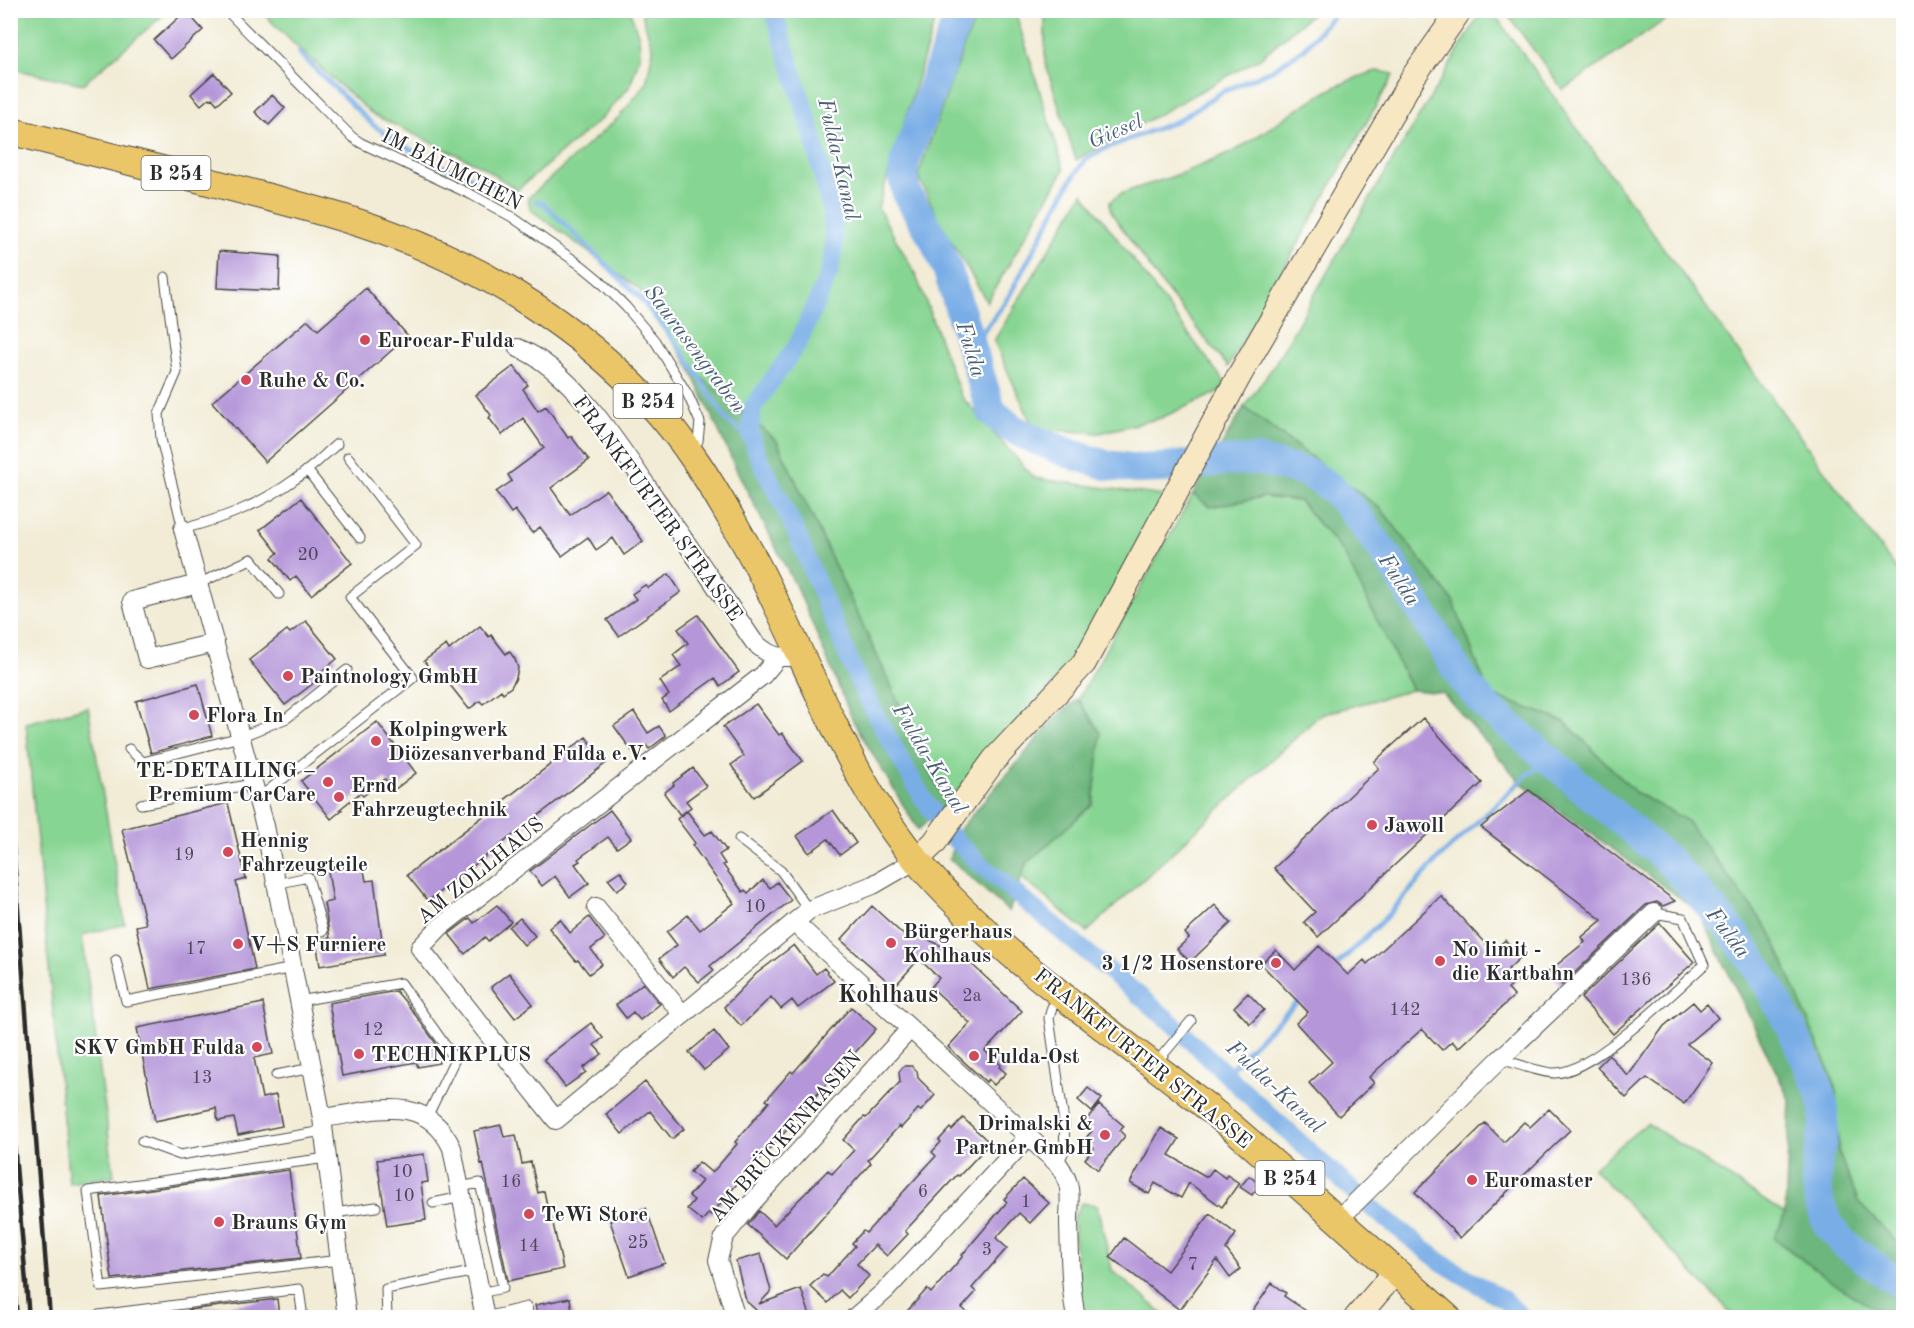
<svg xmlns="http://www.w3.org/2000/svg" width="1914" height="1328" viewBox="0 0 1914 1328" font-family="'Old Standard TT',serif">
<style>
.green{fill:#87d593;stroke:#59805f;stroke-width:1.5}
.forest{fill:#6db67d;stroke:#4c7054;stroke-width:1.5}
.lines{fill:none;stroke-linecap:round;stroke-linejoin:round}
.stream{stroke:#79ade6;stroke-width:5}
.canal{stroke:#79ade6;stroke-width:18}
.river{stroke:#79ade6;stroke-width:30}
.building{fill:#b597d9}
.lane-casing{stroke:#494845;stroke-width:11}
.street-casing{stroke:#494845;stroke-width:20}
.secondary-casing{stroke:#494845;stroke-width:26}
.primary-casing{stroke:#494845;stroke-width:29}
.lane{stroke:#fff;stroke-width:9}
.street{stroke:#fff;stroke-width:18}
.secondary{stroke:#f7e8c3;stroke-width:24}
.primary{stroke:#ebc669;stroke-width:27}
.rail{stroke:#2b2b2b;stroke-width:4.5}
.poi-dot{fill:#d1495b;stroke:#fff;stroke-width:2}
.labels{text-anchor:middle;stroke-width:4.5;stroke-linejoin:round;paint-order:stroke}
.number-label{font-size:18px;fill:#4e4656}
.shield{fill:#fff;stroke:#6b6b6b;stroke-width:1.5}
.shield-label{font-size:20px;font-weight:bold;fill:#2b2b2b}
.street-label{font-size:21px;fill:#2b2b2b;stroke:#fff}
.poi-label{font-size:21px;font-weight:bold;fill:#2b2b2b;stroke:#fff;text-anchor:start}
.water-label{font-size:22px;font-style:italic;fill:#4a5f76;stroke:#fff}
.quarter-label{font-size:24px;font-weight:bold;fill:#2b2b2b;stroke:#fff}
</style>
<rect width="100%" height="100%" fill="#fff"/>
<filter id="ink" filterUnits="userSpaceOnUse"><feTurbulence type="fractalNoise" baseFrequency=".0167" numOctaves="2"/><feDisplacementMap in="SourceGraphic" scale="12" xChannelSelector="R" yChannelSelector="G"/><feConvolveMatrix kernelMatrix="1 2 1 2 8 2 1 2 1" color-interpolation-filters="sRGB"/></filter>
<filter id="wash" filterUnits="userSpaceOnUse"><feTurbulence type="fractalNoise" baseFrequency=".008" numOctaves="4" result="noise"/><feDisplacementMap in="SourceGraphic" scale="24" xChannelSelector="R" yChannelSelector="G"/><feGaussianBlur stdDeviation="1.35" result="paint"/><feColorMatrix in="noise" values="0 0 0 0 0 0 0 0 0 0 0 0 0 0 0 0 0 1.4 0 .05"/><feComposite in="paint" operator="in"/></filter>
<g filter="url(#wash)">
<rect width="100%" height="100%" fill="#f2ecd6"/>
<path class="green" d="M11,10H168V11L83,84L11,69Z
M261,11H630L639,37L640,55L630,86L602,118L517,190L483,167L372,114L296,46Z
M641,11H938L878,208L915,273L961,396L1034,478L1164,496L1077,656L946,804L777,441L690,368L640,290L530,209L528,198L619,117L646,84L653,50Z
M979,11H1015L1064,170L987,302L937,217L918,175L965,43Z
M1045,11L1046,10L1315,11L1259,59L1076,160L1045,62Z
M1482,11H1492L1903,579V1245L1894,1239L1859,1204L1838,1151L1836,1087L1686,820L1636,793L1565,722L1489,694L1453,601L1381,509L1244,407L1273,367L1359,217Z
M1505,11H1678L1563,90Z
M1377,71L1394,74L1228,367L1160,282L1115,218L1110,208V202C1121,189 1165,181 1182,173C1201,165 1223,158 1241,147C1285,119 1326,84 1377,71Z
M1083,193L1226,384L1219,392L1161,418L1100,433L1034,429L994,341Z
M1193,494L1210,507L1263,497L1299,501L1343,552L1412,690L1320,715L1087,932L1021,877L1026,864L1093,804L1101,733L1078,699Z
M88,707L125,924L82,935L114,1176L69,1183L26,723Z
M1647,1123L1785,1214L1774,1239L1850,1294L1894,1317H1735L1593,1168Z
M1081,1203L1097,1205L1112,1270L1167,1317H1081L1073,1219Z"/>
<path class="forest" d="M690,368L777,441L946,804L918,830L853,721L800,595L737,471Z
M1244,407L1381,509L1453,601L1489,694L1565,722L1636,793L1686,820L1771,933L1836,1087L1838,1151L1859,1203L1894,1239L1903,1245V1317C1873,1318 1801,1258 1774,1238L1785,1214L1790,1101L1699,912L1520,782L1443,693L1412,690L1343,552L1300,501L1263,497L1210,507L1193,494Z
M1078,699L1101,733L1093,804L1026,864L1009,912L949,858L959,830L1057,716Z"/>
<g class="lines">
<path class="stream" d="M299,53L373,125L426,160L513,193
M537,201L544,204L640,298L685,355L727,421L752,439
M972,347L1008,298L1070,182L1085,160L1106,148L1177,121L1222,92L1272,70L1304,49L1338,10
M1334,968L1387,916L1438,859L1526,776L1549,759
M1226,1074L1250,1048L1303,997"/>
<path class="canal" d="M773,10L812,132L832,215L834,245L830,271L798,344L753,407L750,432L757,454L793,525L857,678L880,723L924,800L950,835L980,864L1171,1022L1249,1096L1373,1209L1441,1262L1504,1300L1523,1318"/>
<path class="river" d="M961,10L904,164L903,178L907,194L934,239L948,271L991,411L1011,428L1032,438L1068,453L1106,465L1138,469L1161,468L1222,461L1257,460L1308,473L1332,488L1359,518L1391,562L1463,680L1487,707L1670,862L1729,927L1754,962L1771,990L1791,1028L1819,1089L1824,1109V1125L1816,1176L1819,1202L1828,1225L1842,1242L1891,1278L1904,1284"/>
</g>
<g id="blocks">
<path class="building" d="M186,11L203,30L171,59L154,40Z
M214,73L231,92L217,104L212,98L211,99L209,98L201,105L191,94Z
M272,95L285,108L269,125L255,112Z
M219,251L280,256L279,291L217,288Z
M366,288L408,336L265,462L212,402L308,320L318,330Z
M514,366L528,385L523,389L538,411L546,406L568,438L571,436L589,460L551,488L570,515L606,490L643,541L624,555L613,538L596,550L588,537L562,556L540,527L532,533L515,510L511,513L496,492L512,481L508,475L544,448L523,418L502,435L489,418L491,415L476,395Z
M301,498L352,563L311,595L296,576L290,581L272,558L278,553L260,530Z
M669,574L681,592L619,636L607,620L636,599L632,594L645,585L648,588Z
M698,615L739,672L720,686L715,678L669,711L662,700L669,695L660,681L681,666L673,655L688,643L678,629Z
M306,621L337,659L321,672L324,675L285,705L249,660L287,630L290,633Z
M480,626L489,637L491,635L506,654L509,651L515,659L518,668L516,678L511,687L503,693L501,690L483,704L480,701L469,709L446,680L441,683L424,661L446,645L449,650Z
M198,684L212,736L151,753L136,701Z
M756,704L779,735L782,733L803,761L754,797L731,765L744,756L723,727Z
M634,712L648,733L659,726L666,736L649,749L646,745L634,754L614,726Z
M1423,718L1482,783L1318,937L1304,922L1315,912L1274,868L1379,768L1374,762Z
M377,722L416,773L394,790L385,779L363,796L360,793L340,809L342,810L331,819L301,781Z
M586,737L606,763L428,901L407,875Z
M693,768L706,786L686,801L691,807L680,815L664,793L674,785L673,783Z
M1529,790L1675,901L1663,906L1657,902L1646,905L1562,985L1548,972L1585,942L1582,937L1602,920L1481,827Z
M228,803L246,879L236,882L255,969L150,989L136,926L146,924L122,829Z
M610,810L631,838L617,848L608,837L578,859L580,861L575,864L589,883L570,897L555,876L542,886L530,871Z
M833,810L856,843L840,855L828,839L809,853L797,836Z
M687,811L705,835L712,831L726,850L719,855L725,864L723,865L743,892L745,890L748,893L763,880L770,888L777,882L791,900L710,966L714,970L699,982L684,967L673,977L659,959L677,945L667,932L688,915L700,930L734,903L692,845L695,843L677,819Z
M363,865L366,881L374,880L384,955L320,966L316,940L330,938L324,903L333,901L328,871Z
M620,871L628,882L617,890L608,879Z
M1441,896L1493,952L1505,940L1521,957L1508,969L1519,980L1508,989L1514,996L1458,1048L1452,1041L1442,1050L1422,1029L1369,1077L1374,1083L1339,1116L1309,1083L1332,1062L1296,1023L1308,1012L1261,964L1276,950L1295,970L1319,946L1348,975L1364,960L1367,964Z
M497,905L511,922L488,941L485,937L465,954L449,934L470,918L474,923Z
M1215,905L1231,923L1190,962L1177,949L1189,938L1185,933Z
M872,906L909,940L915,933L964,957L1022,1011L985,1051L1001,1065L999,1067L1006,1073L994,1085L988,1079L986,1082L948,1047L970,1023L931,987L939,978L919,959L894,987L841,940Z
M589,917L605,938L591,949L602,964L589,974L578,960L576,961L549,928L560,919L570,933Z
M520,918L535,936L524,945L509,927Z
M1660,923L1694,962L1613,1034L1581,998Z
M794,945L816,974L824,968L834,981L798,1008L792,1000L781,1009L771,997L741,1026L724,1007L756,974Z
M509,973L533,1004L515,1018L491,987Z
M643,983L660,1004L640,1020L633,1012L626,1018L616,1005Z
M396,991L408,1005L435,1042L439,1063L418,1067L416,1062L342,1076L329,1003Z
M1248,993L1264,1010L1250,1024L1234,1007Z
M1693,1002L1700,1010L1707,1004L1718,1018L1687,1044L1713,1063L1684,1104L1647,1078L1626,1098L1597,1067L1609,1055L1628,1076L1664,1026Z
M263,1003L273,1054L254,1058L262,1098L276,1095L282,1126L238,1135L234,1118L218,1121L216,1108L155,1121L137,1028Z
M851,1007L876,1029L845,1064L844,1063L779,1139L746,1173L711,1215L709,1213L702,1221L687,1209L694,1200L689,1196L702,1181L690,1172L699,1162L712,1173L737,1144L735,1142L769,1102L766,1100L791,1071L793,1073Z
M591,1023L603,1038L594,1045L602,1054L583,1068L586,1072L565,1087L544,1059Z
M714,1031L729,1050L704,1070L689,1052Z
M904,1066H912L917,1071L918,1078L935,1095L921,1111L918,1109L901,1128L899,1126L868,1160L871,1163L786,1259L748,1225L759,1211L774,1225L828,1170L832,1174L854,1150L843,1140L864,1117L866,1118L900,1082L899,1072Z
M645,1082L684,1129L672,1139L650,1111L622,1134L606,1114Z
M1088,1088L1102,1099L1092,1112L1078,1100Z
M1099,1105L1124,1126L1120,1131L1125,1136L1098,1170L1085,1159L1094,1148L1084,1140L1092,1131L1083,1124Z
M1549,1109L1570,1130L1460,1238L1415,1192L1485,1123L1504,1142L1524,1122L1530,1127Z
M963,1118L990,1143L959,1176L957,1175L905,1231L908,1234L887,1256L875,1245L857,1264L869,1276L848,1298L840,1290L828,1303L810,1286L823,1274L827,1277L855,1246L852,1243L863,1231L866,1233L936,1156L932,1152L941,1142L939,1140L950,1128L952,1130Z
M501,1125L504,1137L516,1135L522,1164L531,1162L538,1193L544,1191L548,1210H550L563,1269L508,1281L483,1163L481,1164L474,1131Z
M1161,1128L1179,1139L1169,1155L1207,1177L1213,1169L1225,1178L1227,1175L1239,1183L1222,1207L1189,1183L1181,1198L1155,1183L1149,1194L1130,1183Z
M424,1154L428,1182L421,1183L426,1220L387,1226L377,1160Z
M289,1170L301,1258L112,1279L101,1196Z
M1249,1176L1260,1184L1252,1195L1240,1187Z
M1023,1179L1049,1203L1030,1223L1019,1213L996,1238L1007,1248L972,1288L976,1292L962,1308L973,1317H902L927,1289L931,1293L963,1256L962,1255L1007,1202L1004,1199Z
M646,1208L665,1263L629,1276L610,1221Z
M1210,1214L1236,1234L1226,1249L1241,1269L1230,1278L1217,1260L1180,1310L1110,1257L1124,1238L1167,1271Z
M761,1254L771,1291L759,1304L801,1289L810,1315L802,1317H764L746,1301L736,1261Z
M1272,1283L1286,1293L1284,1296L1315,1317H1260L1252,1312Z
M570,1298L573,1317H538L535,1305Z
M277,1299L279,1317H189L188,1310Z"/>
</g>
</g>
<g filter="url(#ink)">
<use href="#blocks" fill-opacity="0" stroke="#494845" stroke-width="1.5"/>
<g class="lines">
<g class="lane-casing">
<path id="lane" d="M226,10L352,137L361,143L472,195L512,217L582,266L599,280L626,307L655,341L688,395L700,422L698,441L690,449
M165,277L177,372L159,414L161,439L183,529C223,518 260,505 294,480C310,470 323,456 337,444
M307,470L360,538
M198,584L251,559L279,594
M129,749L143,762L240,737L287,718L347,670
M257,799L413,678L350,597L416,545L348,457
M141,804L253,784
M739,839L781,871L809,910
M276,884L308,877L323,931
M116,960L126,1001L293,968
M299,1001L401,983L455,1059L427,1117
M1500,1059C1515,1063 1541,1073 1555,1073C1592,1073 1675,991 1704,965L1683,918L1654,913
M1156,1063L1191,1021
M276,1075L312,1068
M142,1141L180,1155L323,1131
M327,1158L88,1191L101,1287L340,1260
M1058,1164L1065,1149L1064,1122L1049,1018L1052,1007L1061,996
M460,1187L480,1183L503,1288L480,1293
M433,1203L462,1197
M334,1213L376,1207
M485,1317L527,1307L529,1318
M99,1318V1315L299,1289L303,1318
M387,1318L386,1289L476,1271"/>
</g>
<g class="street-casing">
<path id="street" d="M518,348C573,370 622,450 655,498C689,546 721,594 754,642C765,652 774,658 789,657
M183,529L265,826L322,1118L347,1318
M198,584L132,601L147,659L215,643
M778,657L763,675L440,927L420,948L556,1120L809,910L873,885L916,860
M596,907L683,1015
M794,922L1058,1164C1074,1186 1069,1198 1069,1223C1070,1254 1070,1287 1076,1318
M322,1118C372,1112 425,1090 452,1148L485,1318
M1338,1220L1500,1059L1654,913
M736,1318L718,1260L724,1237L750,1205L910,1029
M854,1318L886,1290L1028,1137"/>
</g>
<g class="secondary-casing">
<path id="secondary" d="M916,860L934,843L994,760L1084,663L1239,376L1415,74L1460,10
M1356,1318L1396,1271"/>
</g>
<g class="primary-casing">
<path id="primary" d="M10,131C80,149 149,166 218,184C278,200 338,214 396,236C489,271 578,327 647,400C685,439 714,488 741,536C775,595 801,658 831,719C855,769 881,818 917,861C1001,960 1120,1036 1221,1118C1247,1139 1270,1161 1295,1182C1346,1227 1397,1273 1448,1318"/>
</g>
<use href="#lane" class="lane"/>
<use href="#street" class="street"/>
<use href="#secondary" class="secondary"/>
<use href="#primary" class="primary"/>
<path class="rail" d="M10,808L50,1318
M10,1095L29,1318
M10,1235L17,1318"/>
</g>
</g>
<g class="poi-dot">
<circle cx="365" cy="340" r="6"/>
<circle cx="246" cy="380" r="6"/>
<circle cx="288" cy="676" r="6"/>
<circle cx="194" cy="715" r="6"/>
<circle cx="376" cy="741" r="6"/>
<circle cx="328" cy="782" r="6"/>
<circle cx="339" cy="797" r="6"/>
<circle cx="1372" cy="825" r="6"/>
<circle cx="228" cy="852" r="6"/>
<circle cx="891" cy="943" r="6"/>
<circle cx="238" cy="944" r="6"/>
<circle cx="1440" cy="961" r="6"/>
<circle cx="1276" cy="963" r="6"/>
<circle cx="257" cy="1047" r="6"/>
<circle cx="359" cy="1054" r="6"/>
<circle cx="974" cy="1056" r="6"/>
<circle cx="1105" cy="1135" r="6"/>
<circle cx="1472" cy="1180" r="6"/>
<circle cx="529" cy="1214" r="6"/>
<circle cx="219" cy="1222" r="6"/>
</g>
<g class="labels">
<g class="number-label">
<text x="308" y="560">20</text>
<text x="184" y="860">19</text>
<text x="755" y="912">10</text>
<text x="196" y="954">17</text>
<text x="1636" y="985">136</text>
<text x="972" y="1001">2a</text>
<text x="1405" y="1015">142</text>
<text x="373" y="1035">12</text>
<text x="202" y="1083">13</text>
<text x="402" y="1177">10</text>
<text x="511" y="1187">16</text>
<text x="923" y="1197">6</text>
<text x="404" y="1201">10</text>
<text x="1026" y="1207">1</text>
<text x="638" y="1248">25</text>
<text x="529" y="1251">14</text>
<text x="987" y="1255">3</text>
<text x="1193" y="1270">7</text>
</g>
<g class="shield">
<rect x="141.5" y="156" width="69" height="34" rx="4.5"/>
<rect x="613.5" y="384" width="69" height="34" rx="4.5"/>
<rect x="1255.5" y="1161" width="69" height="34" rx="4.5"/>
</g>
<g class="shield-label">
<text x="176" y="180">B 254</text>
<text x="648" y="408">B 254</text>
<text x="1290" y="1185">B 254</text>
</g>
<g class="street-label">
<text transform="translate(452 169) rotate(27)" y="7">IM BÄUMCHEN</text>
<text transform="translate(658 508) rotate(54)" y="7">FRANKFURTER STRASSE</text>
<text transform="translate(480 870) rotate(-39)" y="7">AM ZOLLHAUS</text>
<text transform="translate(1143 1058) rotate(39)" y="7">FRANKFURTER STRASSE</text>
<text transform="translate(785 1136) rotate(-49)" y="7">AM BRÜCKENRASEN</text>
</g>
<g class="poi-label">
<text x="377" y="347">Eurocar-Fulda</text>
<text x="258" y="387">Ruhe &amp; Co.</text>
<text x="300" y="683">Paintnology GmbH</text>
<text x="206" y="722">Flora In</text>
<text x="388" y="736">Kolpingwerk<tspan x="388" dy="24">Diözesanverband Fulda e.V.</tspan></text>
<text x="316" y="777" text-anchor="end">TE-DETAILING –<tspan x="316" dy="24">Premium CarCare</tspan></text>
<text x="351" y="792">Ernd<tspan x="351" dy="24">Fahrzeugtechnik</tspan></text>
<text x="1384" y="832">Jawoll</text>
<text x="240" y="847">Hennig<tspan x="240" dy="24">Fahrzeugteile</tspan></text>
<text x="903" y="938">Bürgerhaus<tspan x="903" dy="24">Kohlhaus</tspan></text>
<text x="250" y="951">V+S Furniere</text>
<text x="1452" y="956">No limit -<tspan x="1452" dy="24">die Kartbahn</tspan></text>
<text x="1264" y="970" text-anchor="end">3 1/2 Hosenstore</text>
<text x="245" y="1054" text-anchor="end">SKV GmbH Fulda</text>
<text x="371" y="1061">TECHNIKPLUS</text>
<text x="986" y="1063">Fulda-Ost</text>
<text x="1093" y="1130" text-anchor="end">Drimalski &amp;<tspan x="1093" dy="24">Partner GmbH</tspan></text>
<text x="1484" y="1187">Euromaster</text>
<text x="541" y="1221">TeWi Store</text>
<text x="231" y="1229">Brauns Gym</text>
</g>
<g class="water-label">
<text transform="translate(1115 130) rotate(-23)" y="8">Giesel</text>
<text transform="translate(840 159) rotate(77)" y="8">Fulda-Kanal</text>
<text transform="translate(696 348) rotate(53)" y="8">Saurasengraben</text>
<text transform="translate(972 349) rotate(73)" y="8">Fulda</text>
<text transform="translate(1400 579) rotate(57)" y="8">Fulda</text>
<text transform="translate(931 758) rotate(59)" y="8">Fulda-Kanal</text>
<text transform="translate(1729 932) rotate(53)" y="8">Fulda</text>
<text transform="translate(1276 1086) rotate(43)" y="8">Fulda-Kanal</text>
</g>
<g class="quarter-label">
<text x="888" y="1002">Kohlhaus</text>
</g>
</g>
<rect width="1914" height="1328" fill="none" stroke="#fff" stroke-width="36"/>
</svg>
